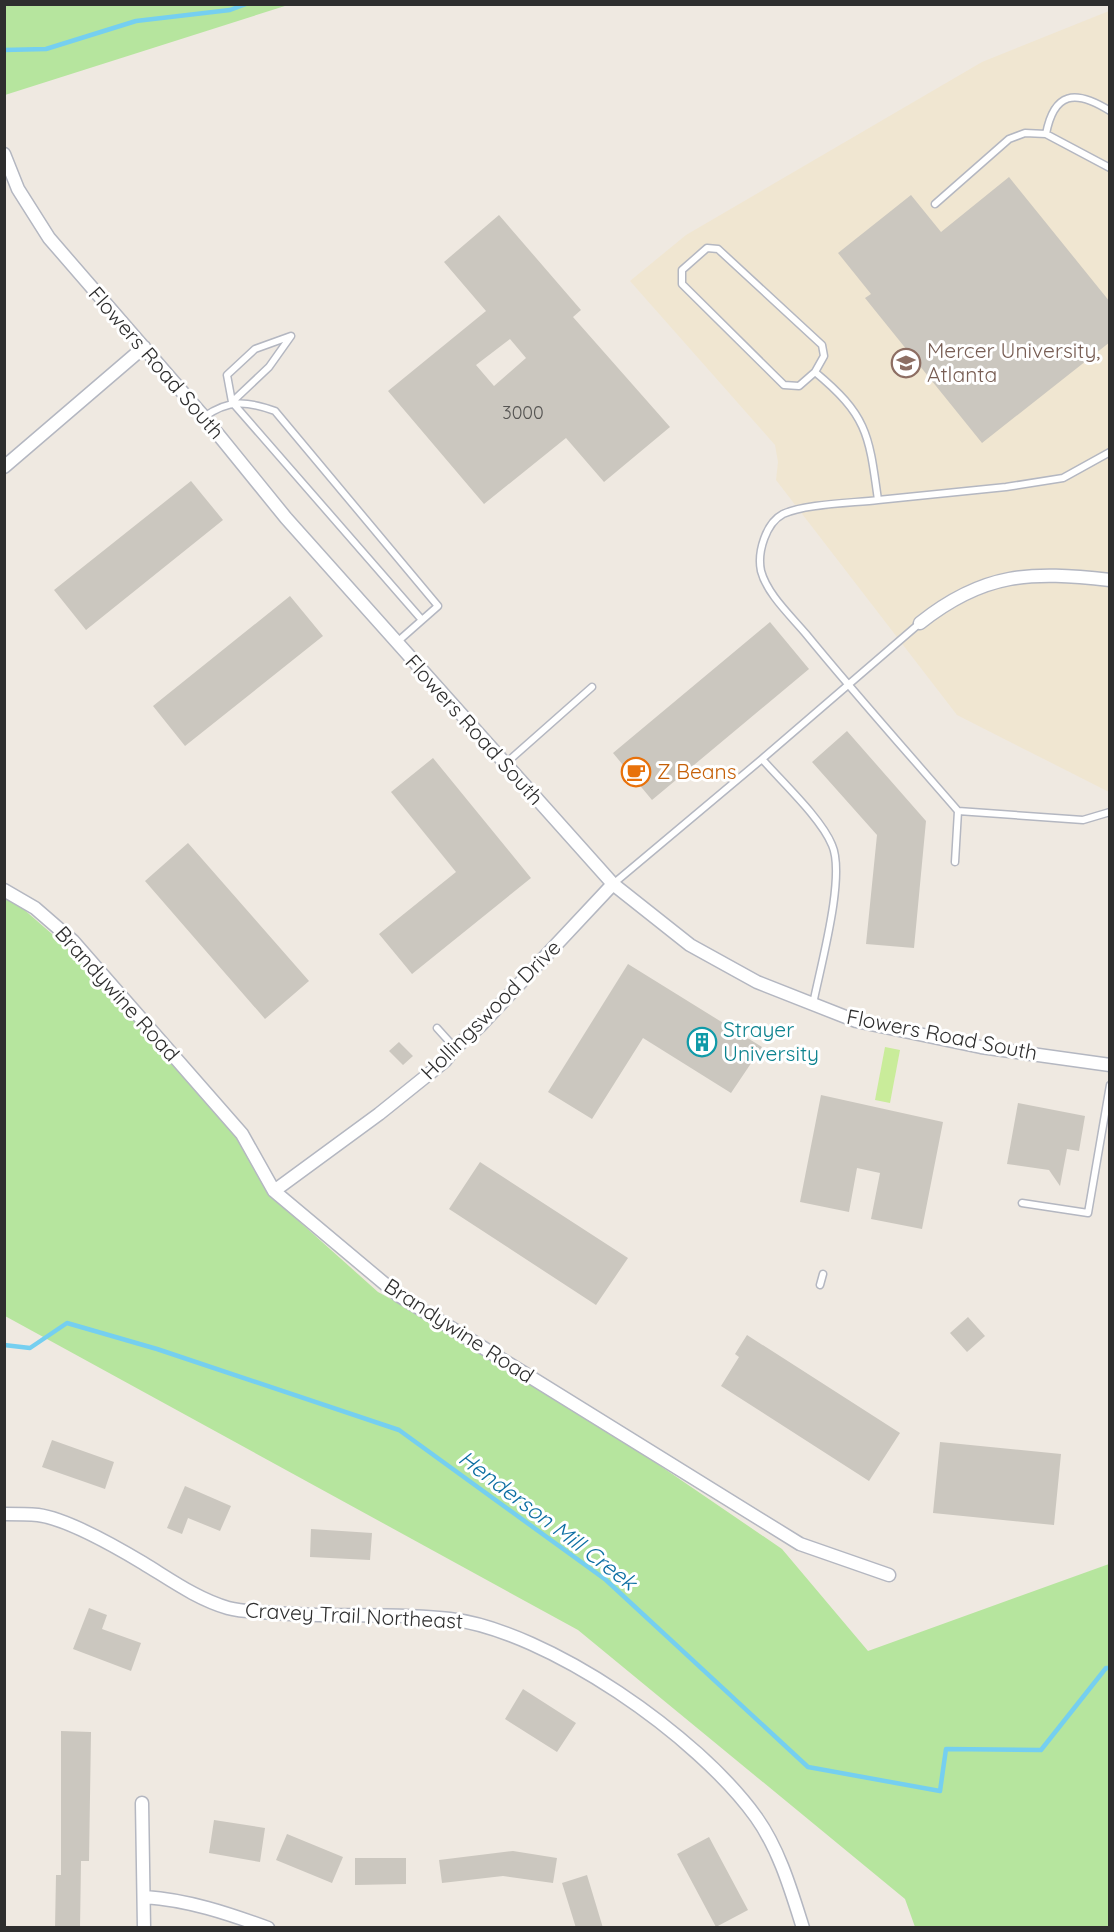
<svg xmlns="http://www.w3.org/2000/svg" width="1114" height="1932" viewBox="0 0 1114 1932" font-family="Quicksand,sans-serif">
<style>
.education{fill:#f0e6d1}
.green{fill:#b6e59e}
.pitch{fill:#c9ec9a}
.lines{fill:none;stroke-linecap:round;stroke-linejoin:round}
.stream{stroke:#75cff0;stroke-width:4.5}
.building{fill:#cbc7bf;fill-rule:evenodd}
.lane-casing{stroke:#b4b7c1;stroke-width:9}
.street-casing{stroke:#b4b7c1;stroke-width:15}
.lane{stroke:#fff;stroke-width:6}
.street{stroke:#fff;stroke-width:12}
.labels{text-anchor:middle;stroke-width:6;stroke-linejoin:round;paint-order:stroke}
.number-label{font-size:18px;fill:#555452}
.education-label{font-size:21px;fill:#785e54;stroke:#fff;text-anchor:start}
.street-label{font-size:21px;fill:#2e2e2e;stroke:#fff}
.food-label{font-size:21px;fill:#c56008;stroke:#fff;text-anchor:start}
.culture-label{font-size:21px;fill:#0d838f;stroke:#fff;text-anchor:start}
.water-label{font-size:22px;font-style:italic;fill:#0d6fa3;stroke:#fff}
</style>
<rect width="100%" height="100%" fill="#efe9e1"/>
<path class="education" d="M1109,11V792L957,715L776,480L778,462L775,445L630,281L686,235L982,62Z"/>
<path class="green" d="M5,4H288V5L5,95Z
M4,892L60,941L137,1017L241,1137L292,1215L378,1292L514,1366L782,1549L868,1651L1109,1564V1927H915L905,1899L578,1630L5,1316Z"/>
<path class="pitch" d="M885,1047L900,1050L890,1103L875,1100Z"/>
<g class="lines">
<path class="stream" d="M4,50L46,49L136,21L230,10L246,4
M4,1345L30,1348L67,1323L157,1349L399,1430L606,1580L808,1767L940,1791L946,1749L1041,1750L1106,1668H1110"/>
</g>
<path class="building" d="M1009,177L1110,302V342L982,443L865,298L871,294L838,253L911,195L941,232Z
M499,215L581,310L573,317L670,427L604,482L566,438L484,504L388,391L486,311L444,262ZM510,339L526,358L494,386L476,365Z
M191,481L223,520L86,630L54,590Z
M290,596L323,636L185,746L153,706Z
M770,622L809,669L652,800L613,753Z
M847,731L926,821L914,948L866,944L877,835L812,762Z
M433,758L531,878L412,974L379,934L456,872L391,792Z
M188,843L309,981L265,1019L145,881Z
M628,964L762,1047L731,1093L643,1038L592,1119L548,1092Z
M399,1042L413,1056L403,1065L389,1051Z
M821,1095L943,1122L922,1229L871,1219L880,1173L857,1168L849,1212L800,1202Z
M1018,1103L1085,1116L1079,1151L1067,1149L1060,1186L1049,1170L1007,1164Z
M480,1162L628,1258L596,1305L449,1209Z
M968,1317L985,1336L967,1352L950,1333Z
M747,1335L900,1433L869,1481L721,1386L739,1357L735,1354Z
M52,1440L114,1462L105,1489L42,1467Z
M940,1442L1061,1454L1054,1525L933,1513Z
M185,1486L231,1506L220,1531L188,1518L182,1534L167,1528Z
M311,1529L372,1533L370,1560L310,1557Z
M89,1608L107,1615L102,1629L141,1643L131,1671L73,1649Z
M523,1689L576,1723L557,1752L505,1719Z
M61,1731L91,1732L89,1861H81L80,1928H55L56,1875H61Z
M214,1820L265,1828L260,1862L209,1853Z
M287,1834L343,1857L332,1883L276,1860Z
M709,1837L748,1910L716,1927L677,1854Z
M513,1851L557,1858L553,1883L503,1876L442,1883L439,1860Z
M355,1858H406V1884L355,1885Z
M587,1875L603,1928H576L562,1883Z"/>
<g class="lines">
<g class="lane-casing">
<path id="lane" d="M1110,111C1075,89 1054,92 1046,134L1110,168
M935,204L1009,139L1025,133L1046,134
M815,372L824,356L822,345L718,249L707,248L682,270V284L784,385L799,386L815,372C868,416 869,435 878,500C853,503 804,504 783,514C766,523 757,552 761,571C767,594 791,616 806,634C855,694 907,752 958,811L1083,820L1110,812
M232,402L269,367L291,336L255,349L227,375L232,402L422,620
M204,417C229,399 247,401 275,411L438,606L396,643
M878,500L1006,487L1063,478L1110,452
M505,764L592,687
M955,862L958,811
M613,884L762,759
M813,1004C820,968 846,876 832,845C821,818 782,782 762,759L920,623
M437,1028L455,1048
M1022,1203L1088,1213L1110,1085
M820,1285L823,1274"/>
</g>
<g class="street-casing">
<path id="street" d="M4,154L18,189L49,238L204,417L286,518L613,884L690,945L757,982L856,1021L981,1047L1110,1065
M4,467L144,347
M920,623C984,572 1031,571 1110,580
M4,890L35,908L73,941L242,1134L274,1191L398,1295L800,1544L889,1575
M274,1191L379,1114L445,1061L455,1048L480,1026L613,884
M4,1514C16,1514 27,1514 38,1515C67,1519 118,1548 143,1563C171,1580 197,1599 228,1608C243,1612 261,1612 276,1613C334,1618 392,1612 450,1619C548,1631 698,1736 756,1817C779,1849 791,1890 803,1928
M142,1803L144,1928
M145,1897C188,1900 227,1913 268,1928"/>
</g>
<use href="#lane" class="lane"/>
<use href="#street" class="street"/>
</g>
<defs>
<g id="university-ring" transform="scale(1.5)"><circle r="9.5" fill="#fff" stroke="#8d6e63" stroke-width="1.5"/><path d="M0-5L7-2L0 1L-7-2ZM-4 1L0 2.5L4 1V4Q0 6-4 4Z" fill="#8d6e63"/></g>
<g id="cafe-ring" transform="scale(1.5)"><circle r="9.5" fill="#fff" stroke="#e8710a" stroke-width="1.5"/><path d="M-5.5-4.5H6V0H3Q3 3.5 0 3.5H-2.5Q-5.5 3.5-5.5 0ZM3-3.2v2h1.7v-2ZM-6 4.5H4V6H-6Z" fill="#e8710a"/></g>
<g id="building-ring" transform="scale(1.5)"><circle r="9.5" fill="#fff" stroke="#0f9aa8" stroke-width="1.5"/><path d="M-4-6H4V6H1V3H-1V6H-4ZM-2.5-4.3h1.7v1.8h-1.7ZM.8-4.3h1.7v1.8H.8ZM-2.5-1h1.7V.8h-1.7ZM.8-1h1.7V.8H.8Z" fill="#0f9aa8"/></g>
</defs>
<g fill-rule="evenodd">
<use href="#university-ring" x="906" y="363"/>
<use href="#cafe-ring" x="636" y="772"/>
<use href="#building-ring" x="702" y="1042"/>
</g>
<g class="labels">
<g class="number-label">
<text x="523" y="419">3000</text>
</g>
<g class="education-label">
<text x="927" y="358">Mercer University,<tspan x="927" dy="24">Atlanta</tspan></text>
</g>
<g class="street-label">
<text transform="translate(156 363) rotate(49)" y="7">Flowers Road South</text>
<text transform="translate(474 730) rotate(48)" y="7">Flowers Road South</text>
<text transform="translate(117 994) rotate(48)" y="7">Brandywine Road</text>
<text transform="translate(491 1010) rotate(-45)" y="7">Hollingswood Drive</text>
<text transform="translate(942 1035) rotate(11)" y="7">Flowers Road South</text>
<text transform="translate(459 1331) rotate(33)" y="7">Brandywine Road</text>
<text transform="translate(354 1616) rotate(3)" y="7">Cravey Trail Northeast</text>
</g>
<g class="food-label">
<text x="657" y="779">Z Beans</text>
</g>
<g class="culture-label">
<text x="723" y="1037">Strayer<tspan x="723" dy="24">University</tspan></text>
</g>
<g class="water-label">
<text transform="translate(548 1520) rotate(37)" y="8">Henderson Mill Creek</text>
</g>
</g>
<rect width="1114" height="1932" fill="none" stroke="#2e2e2e" stroke-width="12"/>
</svg>
